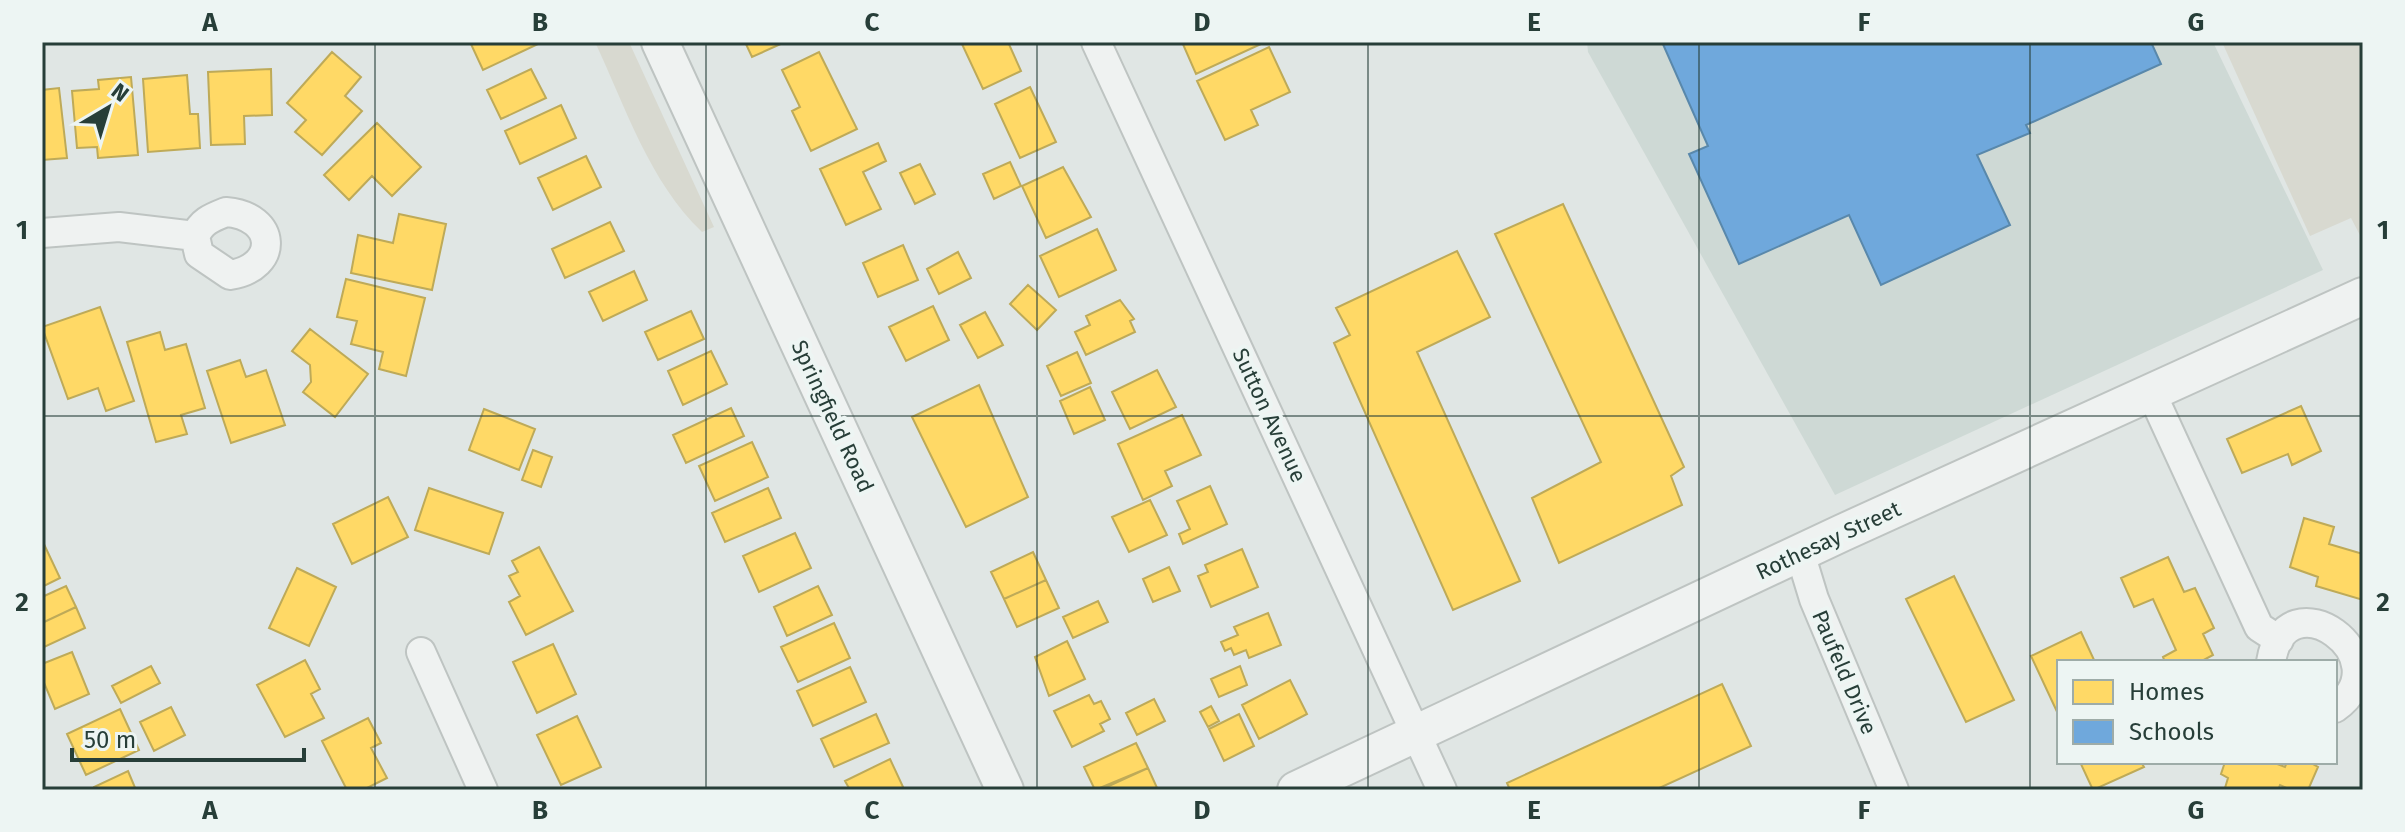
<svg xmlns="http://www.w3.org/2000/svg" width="2405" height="832" viewBox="0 0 2405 832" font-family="'Fira Sans',sans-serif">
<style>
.built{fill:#ced9d5}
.green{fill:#d8d9d0}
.homes{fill:#ffd966;stroke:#beaa58;stroke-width:2}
.schools{fill:#6fa8dc;stroke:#5988ab;stroke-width:2}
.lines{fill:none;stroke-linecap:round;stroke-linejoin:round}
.minor-casing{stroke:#bec4c2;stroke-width:32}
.tertiary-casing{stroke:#bec4c2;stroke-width:40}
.minor{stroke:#eff2f1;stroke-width:28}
.tertiary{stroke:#eff2f1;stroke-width:36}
.grid{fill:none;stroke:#273e38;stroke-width:2;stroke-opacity:0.55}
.labels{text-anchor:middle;stroke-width:8;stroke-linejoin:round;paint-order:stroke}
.street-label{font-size:22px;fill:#273e38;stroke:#edf5f3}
.neatline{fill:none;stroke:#273e38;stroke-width:3}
.grid-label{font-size:26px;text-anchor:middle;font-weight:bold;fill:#273e38}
</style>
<rect width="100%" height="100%" fill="#e0e6e4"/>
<path class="built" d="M1587,42H2213L2323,270L1835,495L1588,52Z"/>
<path class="green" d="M595,42H629L714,227L702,232C649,181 626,108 595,42Z
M2222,42H2363V241L2351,218L2310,236Z"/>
<path class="homes" d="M470,42H537L538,44L483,70Z
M745,42H785L752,57Z
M961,42H1008L1021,71L983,89Z
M1182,42H1260L1261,44L1196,74Z
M1269,47L1290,92L1251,110L1258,125L1225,140L1197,81Z
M332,52L361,77L345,96L362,111L322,155L295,132L306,120L287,103Z
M819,52L857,129L811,151L792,111L800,107L782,70Z
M271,69L272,115L244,116L245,144L211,145L208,72Z
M531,69L546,98L501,119L487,90Z
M187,75L190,114H198L200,148L148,152L143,79Z
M131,77L138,155L98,158L97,147L77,148L72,91L99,89L98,80Z
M1030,87L1056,142L1020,158L995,104Z
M59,88L67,158L42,160V90Z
M561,105L576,138L520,164L505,131Z
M377,123L421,167L392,196L372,176L349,200L324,175Z
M878,143L886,161L863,172L881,209L846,225L820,169Z
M586,156L601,187L553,210L538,178Z
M1010,162L1021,186L994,199L983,174Z
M920,164L935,194L915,204L900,173Z
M1063,167L1091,217L1046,238L1022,186Z
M1563,204L1684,467L1671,476L1682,505L1559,563L1532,498L1601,462L1495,234Z
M399,214L446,224L432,290L351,273L358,235L393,243Z
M610,222L624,251L565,278L552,249Z
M1097,229L1116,270L1059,297L1040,256Z
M903,245L918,280L878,297L863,263Z
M1457,251L1490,317L1417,352L1520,581L1453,610L1334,343L1350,335L1336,308Z
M958,252L971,278L939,294L927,269Z
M634,271L647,300L603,321L589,292Z
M346,279L425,298L406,376L379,369L383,352L351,344L357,321L337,317Z
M1028,285L1056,310L1037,330L1010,304Z
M1120,300L1134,319L1130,321L1135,332L1086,355L1075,332L1090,325L1086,316Z
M933,306L949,340L906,361L889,327Z
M100,307L134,401L106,411L98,388L68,399L42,327Z
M691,311L704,339L658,360L645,332Z
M985,312L1003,345L978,358L960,325Z
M310,329L368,374L335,417L303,392L311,382L310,365L292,351Z
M160,332L165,350L186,344L205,408L181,415L187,434L156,442L127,342Z
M711,351L727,384L683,405L668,371Z
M1077,352L1091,383L1061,396L1047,366Z
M240,360L246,377L266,370L285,425L231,443L207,371Z
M1157,370L1176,407L1130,429L1112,392Z
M979,385L1028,497L966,527L912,417Z
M1090,387L1105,420L1074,434L1060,401Z
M2301,406L2321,451L2292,465L2288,454L2242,473L2227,439Z
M731,408L744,436L686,463L673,435Z
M484,409L535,429L519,470L469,450Z
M1182,415L1201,455L1165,471L1172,486L1143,500L1118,444Z
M752,442L768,477L715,501L699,466Z
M533,450L552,457L541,487L522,480Z
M1210,486L1227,524L1183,544L1179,534L1190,529L1177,501Z
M429,488L503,513L489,554L415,530Z
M768,488L781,518L725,542L712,513Z
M388,497L408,537L352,564L333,524Z
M1150,500L1167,535L1129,552L1112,517Z
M2304,518L2334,527L2329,544L2363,554V600L2316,586L2318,577L2290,567Z
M795,533L811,568L759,592L743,556Z
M42,540L60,578L42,587Z
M539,547L573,611L526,635L509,602L520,596L509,576L518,572L512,561Z
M1242,549L1258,587L1211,607L1198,576L1208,572L1205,565Z
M1033,552L1046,580L1004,599L991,572Z
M2168,557L2184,592L2195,588L2214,628L2203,634L2213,655L2200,662H2165L2163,657L2176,650L2153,599L2134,607L2121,578Z
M1169,567L1180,591L1153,602L1143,579Z
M297,568L336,587L309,646L269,628Z
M1954,576L2014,700L1966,722L1906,599Z
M1046,580L1059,608L1017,627L1004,599Z
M66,586L76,607L42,623V597Z
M818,586L832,615L787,636L774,607Z
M1098,601L1108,622L1073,638L1063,617Z
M76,607L85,628L42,648V623Z
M1268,613L1281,645L1249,658L1246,650L1234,655L1231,648L1225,651L1221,642L1238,635L1234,627Z
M834,623L850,658L798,682L781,647Z
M2081,632L2095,662H2059V716L2031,656Z
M1067,641L1085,679L1049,696L1035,657Z
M553,644L576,694L537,713L513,662Z
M72,652L89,694L55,709L42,678V664Z
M305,660L320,689L311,694L324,718L285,737L257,685Z
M151,666L160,683L121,703L112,686Z
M1240,666L1247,685L1219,697L1211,679Z
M850,667L866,702L813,726L797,691Z
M1290,680L1307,714L1259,739L1242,705Z
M1722,684L1751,746L1655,790H1510L1507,783Z
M1089,695L1094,704L1101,701L1110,719L1100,724L1104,731L1072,747L1054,711Z
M1154,699L1165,721L1137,735L1126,713Z
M1211,706L1219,721L1208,727L1200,712Z
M171,707L185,735L154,751L140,722Z
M120,709L139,750L86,775L67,734Z
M876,714L889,743L834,767L821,739Z
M1239,714L1254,746L1224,761L1209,729Z
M577,716L601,767L561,785L537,735Z
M368,718L381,743L371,748L387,778L363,790H347L322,741Z
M1136,743L1148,768L1095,790L1084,767Z
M890,759L904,789L850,790L845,781Z
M2080,762H2141L2144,767L2093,790Z
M2225,762H2272L2285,767L2287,762H2309L2318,767L2308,790H2291L2280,785L2278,790H2230L2225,788L2228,778L2221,774Z
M1148,768L1158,790H1100Z
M128,771L136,790H95L94,787Z"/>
<path class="schools" d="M1662,42H2151L2161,64L2026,125L2030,133L1977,155L2010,225L1881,285L1849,215L1739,264L1689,154L1708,146Z"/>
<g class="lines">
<g class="minor-casing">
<path id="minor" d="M1096,42L1442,790
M226,212C277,216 280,267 230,275L199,254L195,236C202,221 211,218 226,212Z
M42,233L119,227L195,236
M2151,392L2259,627L2279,640
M1800,553L1814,599L1894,790
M421,652L483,790
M2271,662C2285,572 2405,659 2335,708"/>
</g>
<g class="tertiary-casing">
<path id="tertiary" d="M660,42L1005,790
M1296,790L1842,533L2363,296"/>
</g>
<use href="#minor" class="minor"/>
<use href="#tertiary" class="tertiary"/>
</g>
<path class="grid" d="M375,42V790M706,42V790M1037,42V790M1368,42V790M1699,42V790M2030,42V790M42,416H2363"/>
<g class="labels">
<g class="street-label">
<text transform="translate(1270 415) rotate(65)" y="8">Sutton Avenue</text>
<text transform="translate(833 416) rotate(65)" y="8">Springfield Road</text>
<text transform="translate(1828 540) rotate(-25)" y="8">Rothesay Street</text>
<text transform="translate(1845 672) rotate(67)" y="8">Paufeld Drive</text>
</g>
</g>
<rect width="2405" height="832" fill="none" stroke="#edf5f3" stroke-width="88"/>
<rect x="2057" y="660" width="280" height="104" fill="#edf5f3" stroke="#9eaca8" stroke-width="2"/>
<rect x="2073" y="680" width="40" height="24" fill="#ffd966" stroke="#9eaca8" stroke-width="2"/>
<text x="2129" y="700" font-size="24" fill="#273e38">Homes</text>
<rect x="2073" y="720" width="40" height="24" fill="#6fa8dc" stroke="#9eaca8" stroke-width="2"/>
<text x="2129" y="740" font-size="24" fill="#273e38">Schools</text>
<g transform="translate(108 108) rotate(38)" stroke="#edf5f3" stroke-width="6" paint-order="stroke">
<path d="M0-6L14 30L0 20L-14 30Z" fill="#273e38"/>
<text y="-12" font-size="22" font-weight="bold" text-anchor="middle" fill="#273e38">N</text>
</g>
<path d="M72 748v12h232v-12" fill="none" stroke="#273e38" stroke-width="4"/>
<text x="84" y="748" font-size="24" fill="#273e38" stroke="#edf5f3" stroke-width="6" paint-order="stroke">50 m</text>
<rect x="44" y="44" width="2317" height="744" class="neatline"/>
<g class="grid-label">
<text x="210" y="31">A</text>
<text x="540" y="31">B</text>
<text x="872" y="31">C</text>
<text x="1202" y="31">D</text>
<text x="1534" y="31">E</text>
<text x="1864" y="31">F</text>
<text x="2196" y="31">G</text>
<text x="22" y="239">1</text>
<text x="2383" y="239">1</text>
<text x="22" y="611">2</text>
<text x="2383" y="611">2</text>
<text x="210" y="819">A</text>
<text x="540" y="819">B</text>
<text x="872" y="819">C</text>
<text x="1202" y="819">D</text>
<text x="1534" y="819">E</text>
<text x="1864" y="819">F</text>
<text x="2196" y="819">G</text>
</g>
</svg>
